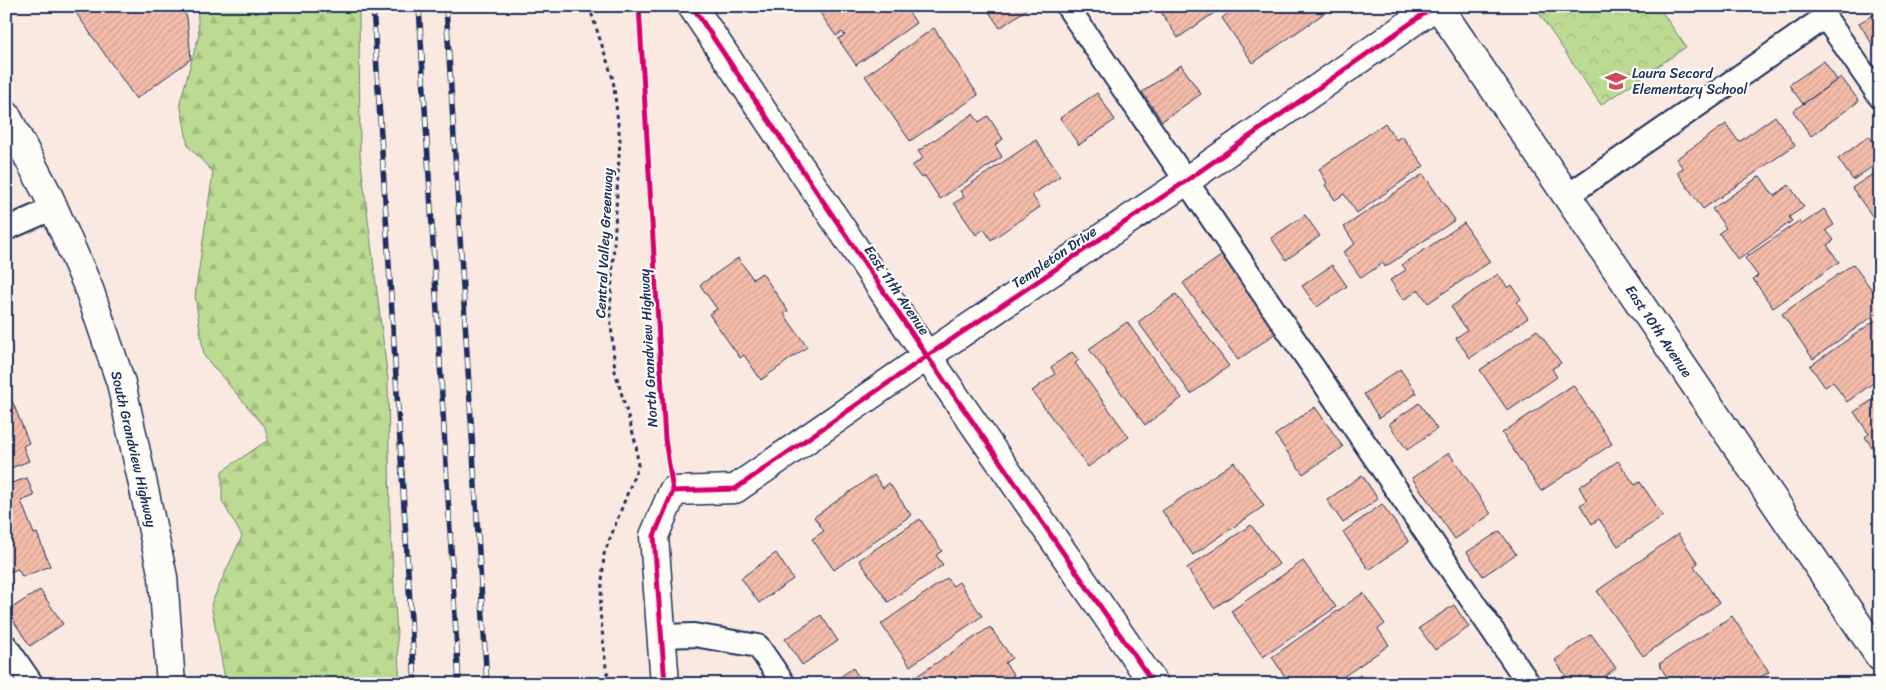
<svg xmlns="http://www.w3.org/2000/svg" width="1886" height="690" viewBox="0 0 1886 690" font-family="Sriracha,sans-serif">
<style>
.forest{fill:url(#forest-firs);stroke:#6c8478}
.park{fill:url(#park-crowns);stroke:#6c8478}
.building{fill:url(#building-hatch);stroke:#1b2f5e}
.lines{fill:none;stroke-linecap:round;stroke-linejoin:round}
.service-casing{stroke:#1b2f5e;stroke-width:26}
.minor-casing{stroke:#1b2f5e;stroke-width:31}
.tertiary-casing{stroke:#1b2f5e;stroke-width:31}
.path{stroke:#1b2f5e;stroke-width:3;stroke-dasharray:4 4;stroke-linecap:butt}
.service{stroke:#fdfcf7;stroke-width:22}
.minor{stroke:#fdfcf7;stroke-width:28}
.tertiary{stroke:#fdfcf7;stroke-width:28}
.rail-casing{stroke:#1b2f5e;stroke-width:5.5}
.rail{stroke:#fdfcf7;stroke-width:4;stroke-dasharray:11;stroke-linecap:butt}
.cycleway-casing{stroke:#fdfcf7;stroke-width:8}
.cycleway{stroke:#d6006c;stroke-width:5}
.labels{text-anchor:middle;stroke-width:4.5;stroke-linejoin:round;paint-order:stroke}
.poi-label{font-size:14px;fill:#1b2f5e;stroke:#fdfcf7;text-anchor:start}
.street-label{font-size:14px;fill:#1b2f5e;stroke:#fdfcf7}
</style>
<defs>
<pattern id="forest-firs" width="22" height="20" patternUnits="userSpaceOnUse" patternTransform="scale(1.25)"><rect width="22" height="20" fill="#bcda92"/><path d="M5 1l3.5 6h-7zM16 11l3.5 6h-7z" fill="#a1bb80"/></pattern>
<pattern id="park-crowns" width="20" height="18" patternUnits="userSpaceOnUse" patternTransform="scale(1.25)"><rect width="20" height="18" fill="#bcda92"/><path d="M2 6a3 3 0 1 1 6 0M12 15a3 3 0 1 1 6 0" fill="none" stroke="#a1bb80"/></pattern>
<pattern id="building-hatch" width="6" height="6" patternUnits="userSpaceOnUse" patternTransform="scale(1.25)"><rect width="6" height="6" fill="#f4bca9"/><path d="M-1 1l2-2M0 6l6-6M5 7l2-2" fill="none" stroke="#d1a294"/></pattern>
</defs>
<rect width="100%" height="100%" fill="#fae9e0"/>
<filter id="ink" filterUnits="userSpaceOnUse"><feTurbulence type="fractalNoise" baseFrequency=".02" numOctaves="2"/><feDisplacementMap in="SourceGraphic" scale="10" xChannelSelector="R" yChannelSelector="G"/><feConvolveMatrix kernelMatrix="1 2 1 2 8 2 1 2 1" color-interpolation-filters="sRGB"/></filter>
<g filter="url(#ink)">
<path class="forest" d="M197,6H359L360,155L388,380L390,520L400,684H226L211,604L242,536L222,501V471L268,440L265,427L204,356L195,296L213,172L188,146L180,102L199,35Z"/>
<path class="park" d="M1534,6H1658L1686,47L1601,105Z"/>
<path class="building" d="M80,6H179L187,17L191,59L136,99L74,10Z
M824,6H905L916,23L856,65L838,39L845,35L842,32L836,36L818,10Z
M985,6H1031L1000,28Z
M1157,6H1224L1178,38Z
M1238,6H1317L1323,14L1253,63L1222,18Z
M1880,11V43L1874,47L1859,23Z
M934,28L978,95L910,141L865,76Z
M1824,61L1837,80L1803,104L1789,85Z
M1181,65L1201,94L1162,121L1142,92Z
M1841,77L1859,101L1811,136L1793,111Z
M1097,93L1115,120L1079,145L1060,118Z
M973,114L979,122L988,116L1003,139L995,145L1002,157L940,199L925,176L921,178L912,166L923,158L918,151Z
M1775,116L1795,145L1703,209L1677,172L1683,168L1676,159L1726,124L1739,142Z
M1385,123L1396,140L1402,136L1424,166L1357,213L1344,194L1335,200L1325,185L1327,183L1319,169Z
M1869,136L1880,151V161L1853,180L1838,159Z
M1036,140L1060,176L1032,195L1040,207L991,240L984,229L976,235L954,203L964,197L960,191Z
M1880,169V227L1852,188Z
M1423,174L1455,220L1385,267L1383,263L1361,278L1343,252L1355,244L1344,227Z
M1760,176L1774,196L1789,185L1804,207L1789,217L1792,221L1738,260L1719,233L1726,228L1712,209Z
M1824,209L1834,225L1826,230L1834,240L1827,245L1839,262L1773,308L1753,279L1758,276L1745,258L1799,221L1801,225Z
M1305,215L1320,236L1286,260L1271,238Z
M1464,223L1490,262L1428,303L1419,290L1403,300L1390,280L1406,270L1402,265Z
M1225,253L1280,330L1238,360L1183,283Z
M738,258L753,279L762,273L788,311L784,314L807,347L761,380L744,355L740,358L709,314L717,309L700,285Z
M1853,264L1880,301V311L1813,359L1782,314Z
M1332,265L1347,286L1317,307L1302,286Z
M1498,274L1508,288L1512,285L1521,299L1517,302L1528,318L1470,358L1456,338L1467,330L1451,307Z
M1176,294L1229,366L1191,394L1138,322Z
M1880,317V378L1847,402L1833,382L1825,387L1810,366Z
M1127,322L1182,398L1145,425L1089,349Z
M1537,330L1561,363L1552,369L1557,377L1508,411L1480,370Z
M1072,352L1079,360L1075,363L1129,437L1088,467L1032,391L1055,374L1051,367Z
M1400,369L1417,393L1379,418L1364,394Z
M1573,385L1612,444L1541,491L1502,433Z
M9,393L29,443L23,446L29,461L6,470V394Z
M1880,395V459L1865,437L1869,434L1854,412Z
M1419,403L1437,429L1407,450L1389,424Z
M1315,407L1343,447L1303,474L1275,435Z
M1449,453L1491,514L1455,539L1412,478Z
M1618,461L1635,485L1640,482L1663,516L1618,546L1599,519L1592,524L1580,505L1587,501L1579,487Z
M1234,462L1264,506L1193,555L1162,511Z
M874,475L883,488L889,483L911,515L834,570L812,539L824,531L814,517Z
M1362,475L1378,499L1343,523L1327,500Z
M27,478L34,496L21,501L34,534L37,533L50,566L22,577L18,569L6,573V485Z
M1382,504L1409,542L1369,570L1343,532Z
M920,519L942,551L936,555L943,565L888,602L859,560Z
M1251,525L1279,564L1214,608L1187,568Z
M1500,531L1516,554L1483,576L1467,552Z
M1678,534L1698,563L1694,566L1719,603L1643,656L1597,591Z
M776,553L793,579L759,603L741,578Z
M1303,561L1336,607L1263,657L1231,611Z
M947,578L953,586L959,582L982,616L910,666L881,624Z
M40,590L63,624L30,646L7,611Z
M1363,593L1385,624L1378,629L1389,645L1333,684H1290L1272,657Z
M1454,605L1469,627L1435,650L1419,628Z
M821,615L838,641L802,665L785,639Z
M1732,616L1769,672L1751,684H1671L1659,664Z
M990,627L1012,658L1005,663L1014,675L1001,684H922L917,676Z
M1591,634L1616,668L1594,684H1571L1555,660Z
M853,668L863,684H830Z
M1360,675L1366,684H1348Z"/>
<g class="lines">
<g class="service-casing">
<path id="service" d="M1067,6L1529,684
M1567,196L1825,17L1880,97
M6,229L54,208
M663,636L694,635L758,646L784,684
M6,646L32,684"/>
</g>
<g class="minor-casing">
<path id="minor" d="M692,6L927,356L1154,684
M1438,6L1880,657
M665,684L654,536L673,491L735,489L927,356L1186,181L1435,6"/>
</g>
<g class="tertiary-casing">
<path id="tertiary" d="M6,115L48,195L89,289L121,383L163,577L171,684"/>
</g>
<path class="path" d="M589,6L613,79L620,140L610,313L615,371L636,444L638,466L604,554L600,611L606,667L610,684"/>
<use href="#service" class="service"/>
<use href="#minor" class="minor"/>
<use href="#tertiary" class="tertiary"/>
<g class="rail-casing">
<path id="rail" d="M373,6L415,684
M419,6L459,684
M446,6L487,684"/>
</g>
<use href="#rail" class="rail"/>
<g class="cycleway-casing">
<path id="cycleway" d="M639,6L665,439L673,491L654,536L665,684
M692,6L927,356L1154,684
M673,491L735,489L927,356L1186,181L1435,6"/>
</g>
<use href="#cycleway" class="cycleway"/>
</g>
</g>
<defs>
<g id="school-bare" transform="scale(1.725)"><path d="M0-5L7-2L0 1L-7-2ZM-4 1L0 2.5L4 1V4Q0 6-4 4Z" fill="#d1495b" stroke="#fdfcf7" stroke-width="2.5" paint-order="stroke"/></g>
</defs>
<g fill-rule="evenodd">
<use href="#school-bare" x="1616" y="81"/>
</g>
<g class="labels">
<g class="poi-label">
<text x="1632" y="78">Laura Secord<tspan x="1632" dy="16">Elementary School</tspan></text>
</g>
<g class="street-label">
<text transform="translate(604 243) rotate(-87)" y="5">Central Valley Greenway</text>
<text transform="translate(1054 257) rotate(-34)" y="5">Templeton Drive</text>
<text transform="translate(897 290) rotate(56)" y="5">East 11th Avenue</text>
<text transform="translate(1659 331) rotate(56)" y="5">East 10th Avenue</text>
<text transform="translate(648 348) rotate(-93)" y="5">North Grandview Highway</text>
<text transform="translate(134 449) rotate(77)" y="5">South Grandview Highway</text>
</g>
</g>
<rect width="1886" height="690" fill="none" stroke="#fdfcf7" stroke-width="25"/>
<rect x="12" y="12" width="1861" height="665" fill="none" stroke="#1b2f5e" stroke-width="2" filter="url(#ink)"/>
</svg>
